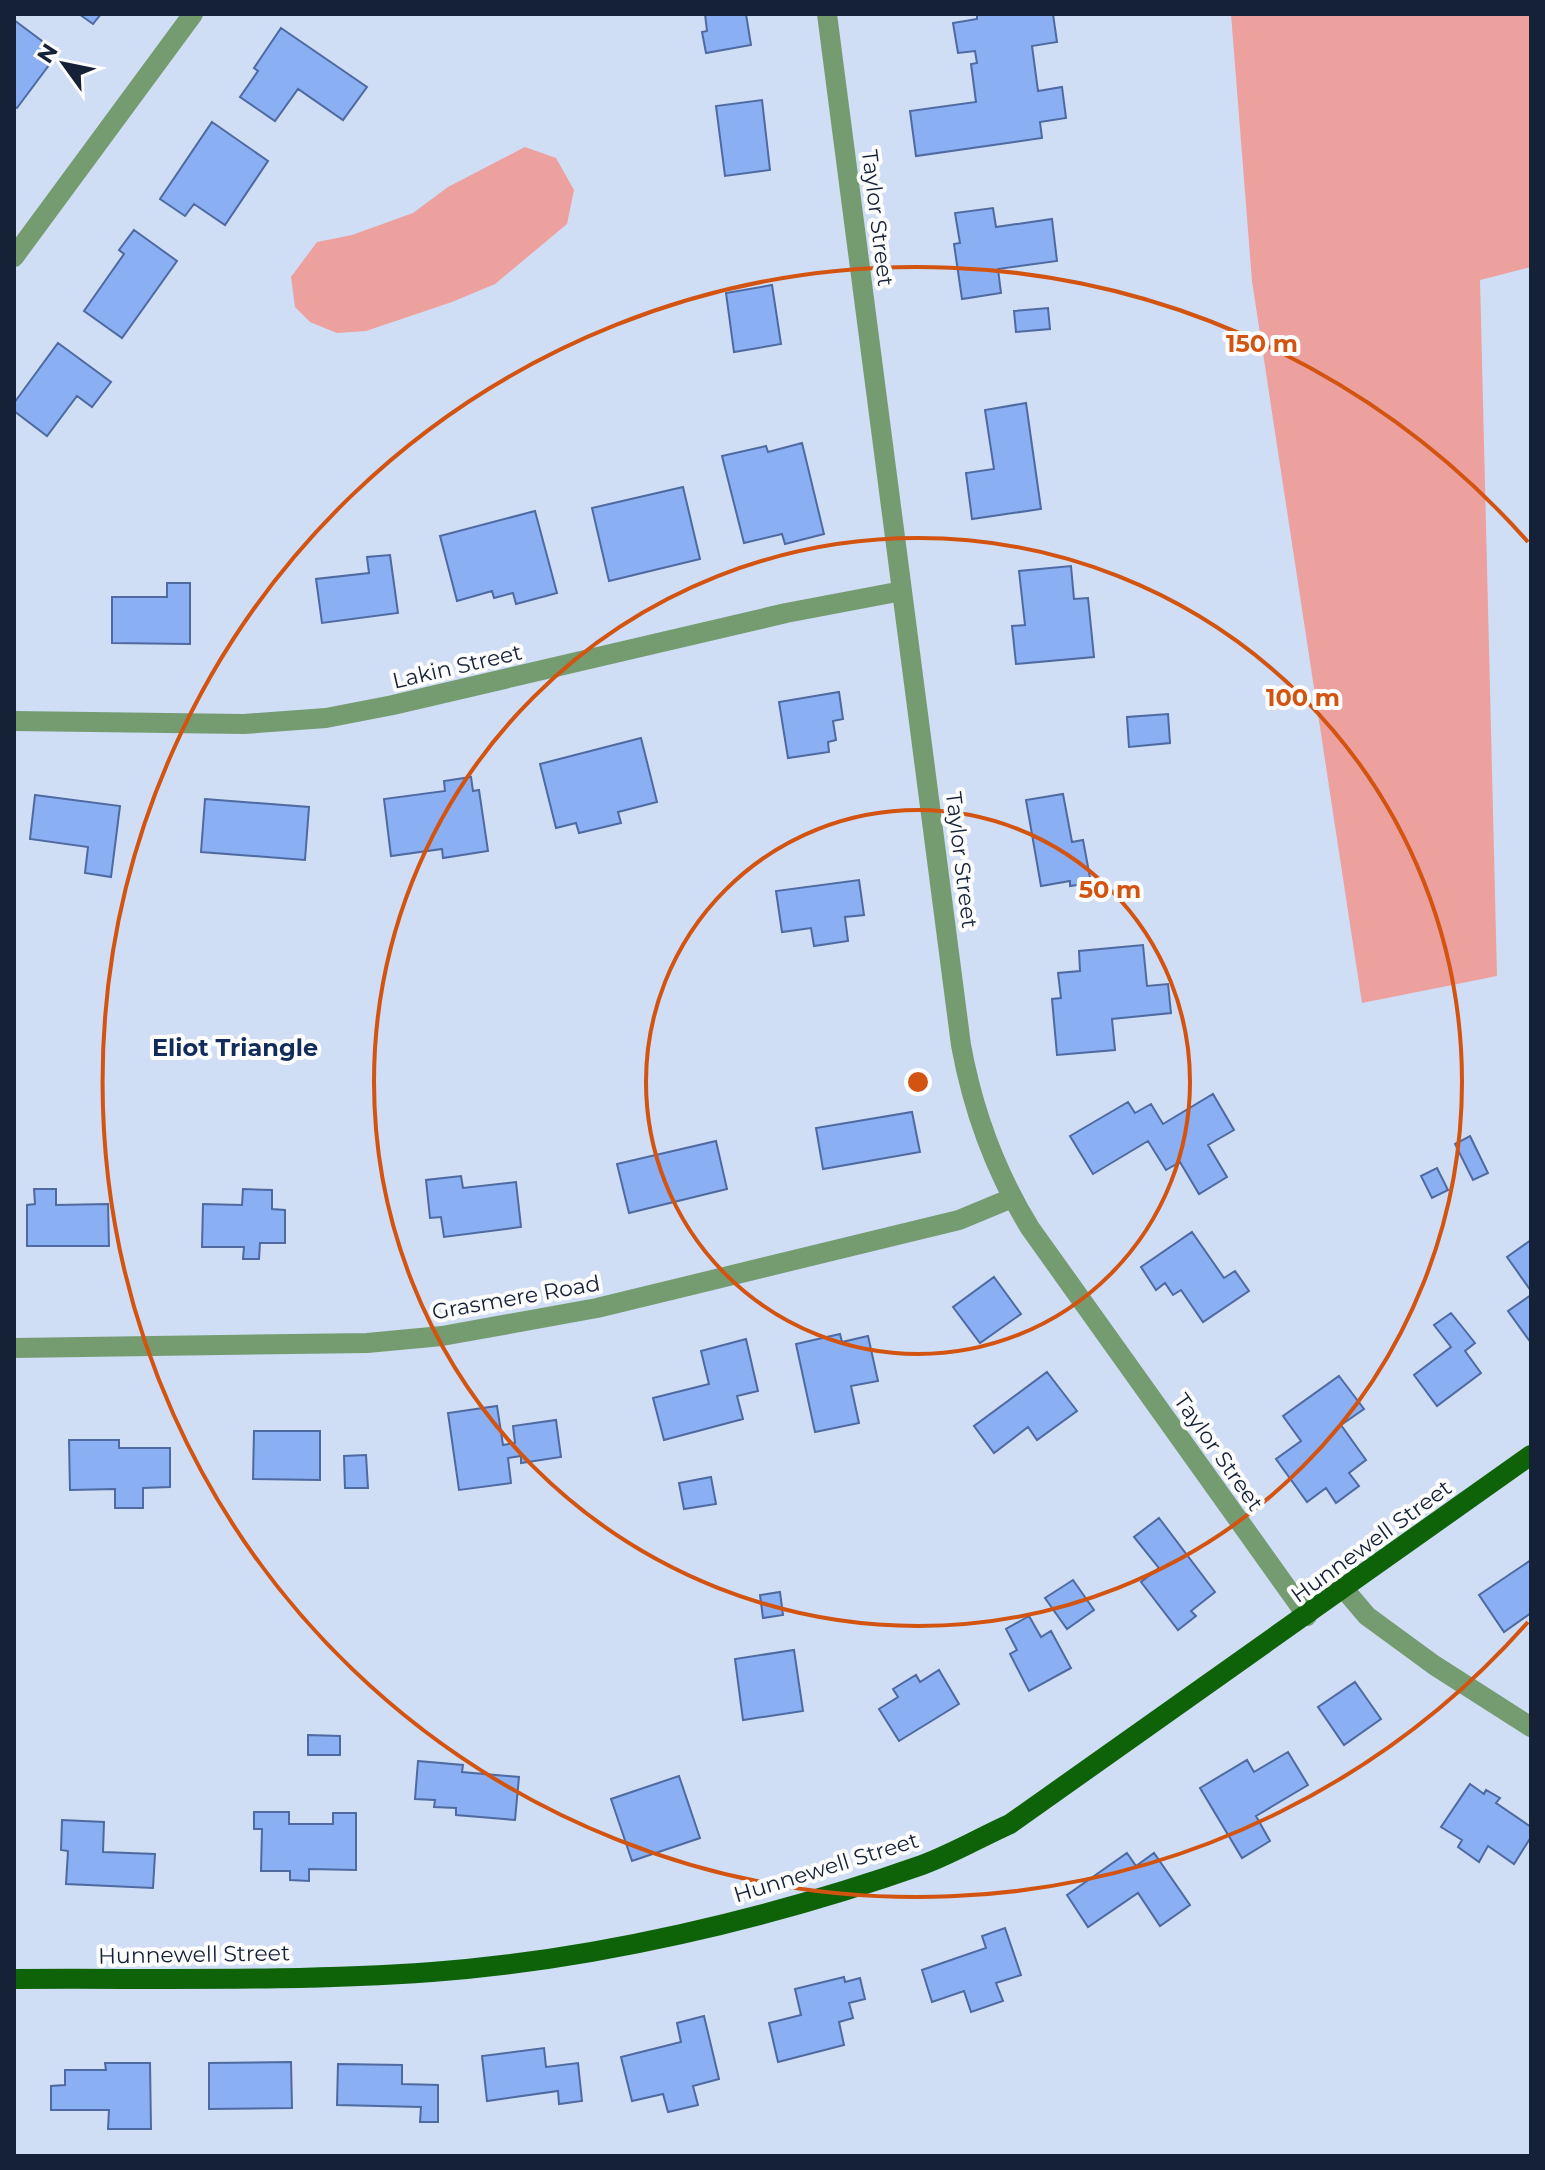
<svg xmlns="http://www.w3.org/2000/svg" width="1545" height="2170" viewBox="0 0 1545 2170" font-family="Montserrat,sans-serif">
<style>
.green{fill:#eca19e}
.building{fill:#8aaff2;stroke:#4e6aa0;stroke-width:2}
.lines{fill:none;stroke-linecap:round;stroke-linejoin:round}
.minor{stroke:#759c71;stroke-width:20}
.major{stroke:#0e6309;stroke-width:20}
.ring{fill:none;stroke:#d35310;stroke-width:4}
.labels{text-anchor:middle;stroke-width:8;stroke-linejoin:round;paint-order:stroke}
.street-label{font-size:22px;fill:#152137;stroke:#fdfdfd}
.neighbourhood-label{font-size:24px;font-weight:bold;fill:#132b5b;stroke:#fdfdfd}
.centre{fill:#d35310;stroke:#fdfdfd;stroke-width:4}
.ring-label{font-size:24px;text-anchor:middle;font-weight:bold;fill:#d35310;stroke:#fdfdfd;stroke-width:8;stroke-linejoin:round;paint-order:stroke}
</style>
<rect width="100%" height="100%" fill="#cfddf5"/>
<path class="green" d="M1231,14H1531V267L1480,280L1497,976L1362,1003L1252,281Z
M525,147L556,158L574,190L567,224L495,284L452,302L366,331L337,333L310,322L295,307L291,277L317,242L352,235L413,213L448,187Z"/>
<path class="building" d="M79,14H101L93,24Z
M705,14H746L751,45L706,53L702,32L707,31Z
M977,14H1053L1057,42L1032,46L1038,91L1062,87L1066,118L1040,122L1042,138L916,156L910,111L976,102L971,64L977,63L975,51L958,53L953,23L977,19Z
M14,20L58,53L17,108L14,106Z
M281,28L367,87L343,120L298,89L275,121L240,97L258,71L254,68Z
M762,100L770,170L725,176L716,106Z
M212,122L268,161L225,225L194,204L185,216L160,199Z
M993,208L996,227L1052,219L1057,261L998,269L1001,293L962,299L954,244L960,243L955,213Z
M134,230L177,261L122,338L84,311L124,254L119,250Z
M772,285L781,344L734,352L726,293Z
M1048,308L1050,329L1016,332L1014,311Z
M58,343L111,382L92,407L77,396L47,436L14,411V403Z
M1026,403L1041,509L972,519L966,473L994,469L985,410Z
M802,443L824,534L785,544L782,534L744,543L722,456L766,446L768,452Z
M683,487L700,559L609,581L592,508Z
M535,511L557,593L516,604L513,593L494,598L492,591L457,601L440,536Z
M390,555L398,613L322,623L316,579L369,573L367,557Z
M1071,566L1074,599L1088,598L1094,657L1016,664L1012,626L1025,625L1019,571Z
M167,583H190V644L112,643V597H167Z
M839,692L843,719L833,721L836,740L828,742L829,752L788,758L779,702Z
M1168,714L1170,743L1129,747L1127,717Z
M641,738L657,802L618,812L621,823L579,833L576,823L556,828L540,764Z
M471,777L473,791L479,790L488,851L443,858L442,849L391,856L384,799L445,791L444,781Z
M1063,794L1072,842L1083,840L1091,883L1070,886V881L1041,886L1026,800Z
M35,795L120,806L111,877L85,873L88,847L30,839Z
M205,799L309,807L305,860L201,852Z
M859,880L864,915L845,917L848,941L814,946L811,928L782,932L776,891Z
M1143,945L1147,986L1168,984L1171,1013L1112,1019L1115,1050L1057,1055L1052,999L1061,998L1058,973L1080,971L1079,951Z
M1213,1094L1234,1130L1208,1145L1227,1177L1199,1194L1180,1162L1166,1170L1148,1141L1093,1174L1070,1136L1128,1102L1135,1113L1151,1104L1163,1124Z
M912,1112L920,1152L823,1169L816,1128Z
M1470,1136L1488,1173L1473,1180L1455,1144Z
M716,1141L727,1189L629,1213L617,1164Z
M1437,1168L1448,1190L1432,1198L1421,1176Z
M461,1176L463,1188L516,1182L521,1227L444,1237L441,1217L430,1218L426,1180Z
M34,1189H56V1205L108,1204L109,1246H27V1205L35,1204Z
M243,1189L272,1190V1209L285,1210V1243H260L259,1259H243L244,1247H202L203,1204L242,1205Z
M1192,1232L1224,1278L1235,1271L1249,1291L1203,1322L1181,1290L1173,1295L1165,1283L1156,1290L1141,1267Z
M1531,1240V1291L1507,1257Z
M994,1277L1021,1314L980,1343L953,1307Z
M1531,1295V1343L1508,1311Z
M1451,1313L1475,1343L1465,1351L1481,1373L1437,1406L1414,1375L1451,1347L1434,1325Z
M840,1334L842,1342L868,1336L878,1381L851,1386L859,1423L815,1432L796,1344Z
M746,1339L758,1391L737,1396L743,1419L664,1440L653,1398L709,1384L701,1351Z
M1047,1372L1077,1411L1037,1440L1028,1427L994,1453L974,1426Z
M1339,1376L1364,1409L1341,1425L1366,1460L1349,1473L1359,1486L1336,1503L1326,1488L1307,1502L1276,1459L1301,1441L1283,1416Z
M497,1406L503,1445L515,1443L513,1426L556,1420L561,1457L521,1463V1456L508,1458L511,1483L459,1490L448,1413Z
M254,1431H320V1480L253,1479Z
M69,1440H119V1448H170V1487L143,1488V1508H115V1489L70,1490Z
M366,1455L368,1488H345L344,1456Z
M711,1477L716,1504L684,1509L679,1483Z
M1159,1518L1215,1592L1191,1611L1196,1616L1178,1630L1141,1582L1159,1568L1134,1537Z
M1531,1560V1613L1504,1632L1479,1595Z
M1073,1580L1094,1610L1067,1629L1045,1598Z
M780,1592L783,1615L763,1618L760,1595Z
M1029,1616L1041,1637L1051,1631L1071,1668L1029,1691L1010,1654L1017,1650L1006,1629Z
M794,1650L803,1711L743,1720L735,1659Z
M939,1670L959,1704L899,1741L879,1709L898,1697L893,1689L916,1675L920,1682Z
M1355,1682L1381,1719L1344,1745L1318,1707Z
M308,1735L340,1736V1755H308Z
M1288,1752L1308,1785L1256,1816L1270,1841L1242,1858L1200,1788L1247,1760L1254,1772Z
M418,1761L463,1765L462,1772L519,1777L515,1820L456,1815V1808L434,1807L435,1800L415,1799Z
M679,1776L700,1838L632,1861L611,1799Z
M1470,1784L1484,1794L1486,1790L1500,1798L1496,1803L1531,1827V1837L1514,1864L1488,1846L1479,1862L1458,1847L1462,1840L1441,1827Z
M254,1812H289V1824H333V1813H356V1870L309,1869V1881L290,1880V1871H261L262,1829H254Z
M62,1820L104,1822L103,1852L155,1854L153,1888L66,1884L68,1851L61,1850Z
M1127,1853L1136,1866L1154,1853L1190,1905L1160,1926L1138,1893L1088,1927L1067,1895Z
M1005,1928L1021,1975L996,1983L1003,2001L971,2012L964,1991L932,2002L922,1970L986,1948L982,1936Z
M844,1977L845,1982L860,1978L865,1999L849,2003L853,2018L839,2022L844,2045L778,2062L769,2023L801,2015L795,1989Z
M704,2016L719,2079L693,2086L698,2105L668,2112L663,2094L632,2101L621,2057L681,2042L677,2023Z
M544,2048L546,2067L578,2063L582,2101L559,2104L558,2091L487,2101L482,2056Z
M291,2062L292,2108L209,2109V2063Z
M105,2063H150L151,2129H108L109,2110H51V2086L65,2085V2070H106Z
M338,2064L402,2065V2084L438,2085V2122H420L421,2107L337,2105Z"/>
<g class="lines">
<path class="minor" d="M827,14L961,1045C973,1111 995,1171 1030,1228L1307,1616
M14,257L193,14
M14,721L244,724L326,718L393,705L786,613L902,591
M14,1348L367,1343L442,1336L597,1308L959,1220L1012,1198
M1344,1589L1367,1616L1434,1665L1531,1727"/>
<path class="major" d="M14,1979C153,1978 293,1982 432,1972C594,1960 769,1919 922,1865C952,1854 981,1837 1010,1824L1531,1455"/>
</g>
<g class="ring">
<circle cx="918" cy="1082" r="272"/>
<circle cx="918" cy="1082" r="544"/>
<path d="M1528 1622A815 815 0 1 1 1528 542"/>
</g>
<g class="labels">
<g class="street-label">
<text transform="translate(878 218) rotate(83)" y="8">Taylor Street</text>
<text transform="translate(457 666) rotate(-13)" y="8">Lakin Street</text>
<text transform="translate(962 860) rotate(83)" y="8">Taylor Street</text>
<text transform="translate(516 1297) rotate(-10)" y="8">Grasmere Road</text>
<text transform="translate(1219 1452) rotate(55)" y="8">Taylor Street</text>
<text transform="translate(1371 1541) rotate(-36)" y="8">Hunnewell Street</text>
<text transform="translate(826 1867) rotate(-17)" y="8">Hunnewell Street</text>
<text transform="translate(194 1954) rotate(-1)" y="8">Hunnewell Street</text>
</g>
<g class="neighbourhood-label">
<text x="235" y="1056">Eliot Triangle</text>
</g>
</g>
<circle cx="918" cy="1082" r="12" class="centre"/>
<g class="ring-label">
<text x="1262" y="352">150 m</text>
<text x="1303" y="706">100 m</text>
<text x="1110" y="898">50 m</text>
</g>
<rect width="1545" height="2170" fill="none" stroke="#152137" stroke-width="32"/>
<g transform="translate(64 64) rotate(303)" stroke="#fdfdfd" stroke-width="6" paint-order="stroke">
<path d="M0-6L14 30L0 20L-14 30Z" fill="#152137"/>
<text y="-12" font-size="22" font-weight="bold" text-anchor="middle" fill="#152137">N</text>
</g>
</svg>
